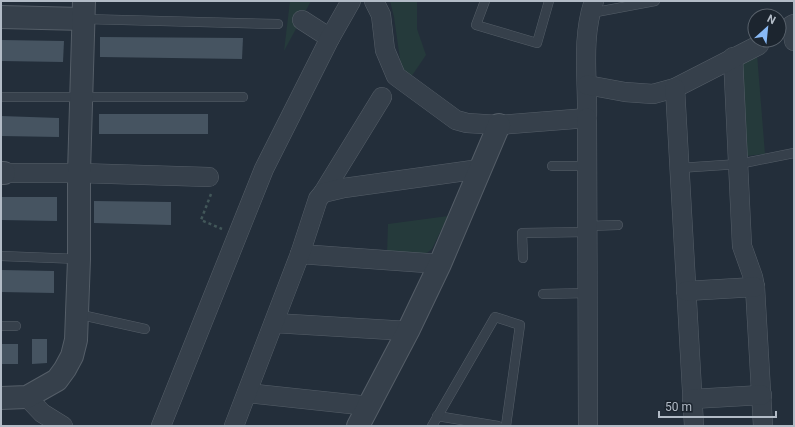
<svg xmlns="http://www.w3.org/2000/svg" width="795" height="427" viewBox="0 0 795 427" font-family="Roboto,sans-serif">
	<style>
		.green { fill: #253a3b }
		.building { fill: #465461 }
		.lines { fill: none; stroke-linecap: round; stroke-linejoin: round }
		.service-casing { stroke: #555e68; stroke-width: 10 }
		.minor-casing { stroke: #555e68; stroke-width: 20 }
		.tertiary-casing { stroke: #555e68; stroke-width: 24 }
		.path { stroke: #425759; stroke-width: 2.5; stroke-dasharray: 3 3; stroke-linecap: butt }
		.service { stroke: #36404b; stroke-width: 9 }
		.minor { stroke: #36404b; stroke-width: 19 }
		.tertiary { stroke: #36404b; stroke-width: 22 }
	</style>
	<rect width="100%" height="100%" fill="#232e3a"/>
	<g class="green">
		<polygon points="290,1 311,1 284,51"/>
		<polygon points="390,1 417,1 417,29 426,55 409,80 402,73 394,17"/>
		<polygon points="757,54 765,154 747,156 742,64"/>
		<polygon points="448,216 432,249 423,256 387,254 388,224"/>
	</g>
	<g class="building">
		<polygon points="100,37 243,38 242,59 100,57"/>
		<polygon points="1,40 64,41 63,62 1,61"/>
		<rect x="99" y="114" width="109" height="20"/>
		<polygon points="1,116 59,118 59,137 1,136"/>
		<polygon points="1,197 57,197 57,221 1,220"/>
		<polygon points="94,201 171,202 171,225 94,223"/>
		<polygon points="1,270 54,271 54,293 1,292"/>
		<polygon points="32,339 47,339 47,363 32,364"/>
		<rect x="1" y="344" width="17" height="20"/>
	</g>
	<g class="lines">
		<g class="service-casing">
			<g id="service">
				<polyline points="485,1 476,25 537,43 549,1"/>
				<polyline points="591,13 655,1"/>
				<polyline points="84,19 278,24"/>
				<polyline points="1,97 243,97"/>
				<polyline points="552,166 588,166"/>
				<polyline points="679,168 739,164 794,153"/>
				<polyline points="588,226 618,225"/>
				<polyline points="1,256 79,259"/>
				<polyline points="523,258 522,233 588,232"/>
				<polyline points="543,294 588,293"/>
				<polyline points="77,314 145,329"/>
				<polyline points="1,326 16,326"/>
				<polyline points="437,416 498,426"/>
				<polyline points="432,426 495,317 520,325 506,426"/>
			</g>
		</g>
		<g class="minor-casing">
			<g id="minor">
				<path d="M374,1L381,15L385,50L396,76L456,120L467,123L499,125L587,118C588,79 581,39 594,1"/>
				<polyline points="302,20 330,38"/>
				<polyline points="794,24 792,25 794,41"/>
				<polyline points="733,57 742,246 753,277 755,287 763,426"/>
				<polyline points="587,85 625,92 653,94 675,88 759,45"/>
				<polyline points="675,88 694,426"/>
				<polyline points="587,118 588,426"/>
				<polyline points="4,173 79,173 209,177"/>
				<polyline points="323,193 382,97"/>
				<polyline points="300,254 440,264"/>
				<polyline points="686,291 755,287"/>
				<polyline points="274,323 408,331"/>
				<polyline points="247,393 369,406"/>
				<polyline points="27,397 42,413 63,426"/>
				<polyline points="692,399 762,395"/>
				<polyline points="161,426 264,169 330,38 351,1"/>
				<polyline points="234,426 300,254 318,199 323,193 344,188 480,169"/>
			</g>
		</g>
		<g class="tertiary-casing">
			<g id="tertiary">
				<polyline points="1,17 83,19"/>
				<polyline points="1,173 4,173"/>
				<polyline points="1,398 27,397 57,380 65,369 72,356 76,340 79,259 79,173 84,1"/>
				<polyline points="358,426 408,331 440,264 499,125"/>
			</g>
		</g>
		<polyline class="path" points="211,194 201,220 222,229"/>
		<use href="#service" class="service"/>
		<use href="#minor" class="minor"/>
		<use href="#tertiary" class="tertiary"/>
	</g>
	<rect width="795" height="427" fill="none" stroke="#b2bbc6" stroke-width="4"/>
	<g transform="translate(767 28) rotate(27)"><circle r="19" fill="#1c252f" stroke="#58616b"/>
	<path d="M0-3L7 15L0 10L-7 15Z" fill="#88b9f5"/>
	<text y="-6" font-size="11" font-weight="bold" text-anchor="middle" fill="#b2bbc6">N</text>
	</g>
	<path d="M659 411v6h117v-6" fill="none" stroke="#b2bbc6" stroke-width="2"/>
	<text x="665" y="411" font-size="12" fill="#b2bbc6" stroke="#1c252f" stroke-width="3" paint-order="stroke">50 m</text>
</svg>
